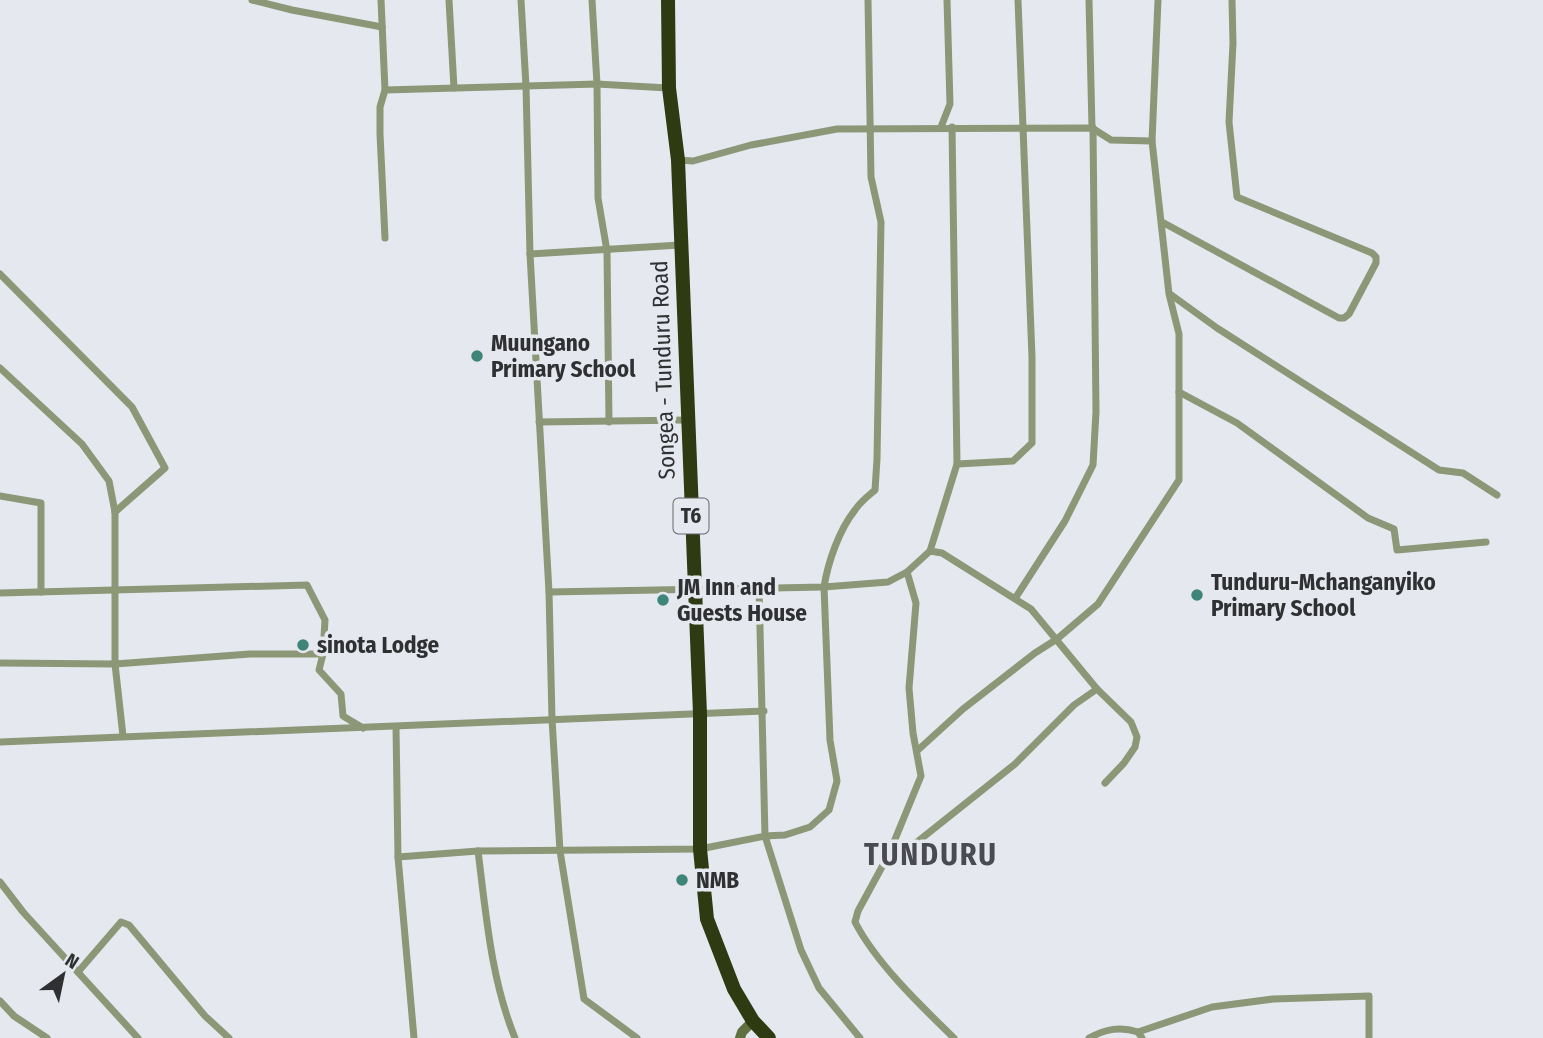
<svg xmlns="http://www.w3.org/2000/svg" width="1543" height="1038" viewBox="0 0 1543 1038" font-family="'Fira Sans Condensed',sans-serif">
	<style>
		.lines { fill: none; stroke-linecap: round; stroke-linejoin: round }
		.street { stroke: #8c9777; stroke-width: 7 }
		.secondary { stroke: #617041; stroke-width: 10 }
		.highway { stroke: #2e3a12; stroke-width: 14 }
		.poi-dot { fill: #3f8479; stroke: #e6e8ef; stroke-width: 2.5 }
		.labels { text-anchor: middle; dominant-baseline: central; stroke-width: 7; stroke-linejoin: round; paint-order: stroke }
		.shield { fill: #e6e8ef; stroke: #66676b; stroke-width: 2 }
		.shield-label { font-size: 21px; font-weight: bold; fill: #2f3032 }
		.poi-label { font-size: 23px; font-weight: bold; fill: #2f3032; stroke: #e6e8ef; text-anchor: start }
		.street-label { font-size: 23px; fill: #2f3032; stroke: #e6e8ef }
		.district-label { font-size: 30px; font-weight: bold; letter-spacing: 2px; fill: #4a4b51; stroke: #e6e8ef }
	</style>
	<rect width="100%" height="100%" fill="#e6e8ef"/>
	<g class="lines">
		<g class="street">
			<polyline points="252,0 292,10 382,27"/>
			<polyline points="381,0 385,90 380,107 380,134 385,238"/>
			<polyline points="449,0 454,88"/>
			<polyline points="521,0 526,86 530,254 549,592 552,719 560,851 584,999 637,1038"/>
			<polyline points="592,0 597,84 598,198 607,251 609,422"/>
			<polyline points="1089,0 1092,128"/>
			<polyline points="385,90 597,84 668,88"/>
			<polyline points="941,127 950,104 947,0"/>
			<polyline points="678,160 693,161 751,145 837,129 1092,128 1111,140 1152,141"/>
			<polyline points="1162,222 1339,318 1344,318 1349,314 1376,263 1376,257 1372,253 1237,197 1229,122 1233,43 1232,0"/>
			<polyline points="530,254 680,245"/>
			<polyline points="0,274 132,407 165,468 115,512"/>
			<polyline points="1170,294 1217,328 1439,470 1463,473 1497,495"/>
			<polyline points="0,368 82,444 109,481 115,512 115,664 123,736"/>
			<polyline points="1179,392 1237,423 1368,518 1394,529 1397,550 1486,542"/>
			<polyline points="539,422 688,420"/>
			<polyline points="957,464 1013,461 1032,443 1032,357 1018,0"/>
			<polyline points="0,496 41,503 41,592"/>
			<polyline points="930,551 957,464 952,127"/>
			<path d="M907,572L916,603L909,688L913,733L921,776L889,854L858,911L855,922C876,963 921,1006 954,1038"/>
			<polyline points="759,587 765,836 801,950 819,988 860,1038"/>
			<polyline points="549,592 824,587 888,582 907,572 930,551 942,553 1031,609 1097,689 1131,722 1137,737 1135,747 1124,763 1105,783"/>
			<polyline points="0,593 307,585 325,620 323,654 319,670 341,694 343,716 363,728"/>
			<polyline points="1016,597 1065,521 1093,465 1096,412 1093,128"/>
			<polyline points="0,663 115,664 250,654 323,654"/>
			<polyline points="396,727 398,857 414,1038"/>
			<polyline points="0,742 764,711"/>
			<polyline points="918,750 963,709 1035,653 1057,639 1098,604 1179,480 1179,334 1169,294 1152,141 1158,0"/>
			<path d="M478,851C486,914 491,979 515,1038"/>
			<polyline points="889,854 897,858 1015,764 1074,705 1097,689"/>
			<path d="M398,857L478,851L700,849L765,836L785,835L810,827L829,810L837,781L830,740L824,587C828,562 839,530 855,510C860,502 868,496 875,490L877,459L881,222L871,177L868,0"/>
			<polyline points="0,882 23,912 138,1038"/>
			<polyline points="78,972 121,922 129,925 205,1016 229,1038"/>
			<polyline points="0,1001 14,1016 47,1038"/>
			<polyline points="1138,1032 1212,1007 1273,999 1369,996 1369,1038"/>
			<path d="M1089,1038C1106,1029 1120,1026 1138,1032L1142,1038"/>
		</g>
		<polyline class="secondary" points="740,1038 742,1032 753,1021"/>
		<polyline class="highway" points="668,0 669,88 678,160 700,714 700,849 707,919 734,989 753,1021 769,1038"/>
	</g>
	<g class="poi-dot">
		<circle cx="477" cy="356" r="7"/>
		<circle cx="1197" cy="595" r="7"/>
		<circle cx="663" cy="600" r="7"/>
		<circle cx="303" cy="645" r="7"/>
		<circle cx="682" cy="880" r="7"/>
	</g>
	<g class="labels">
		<rect class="shield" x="673.5" y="498.5" width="35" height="35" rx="5"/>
		<g class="shield-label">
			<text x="691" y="516">T6</text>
		</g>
		<g class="poi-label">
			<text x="491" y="343">Muungano<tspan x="491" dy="26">Primary School</tspan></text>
			<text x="1211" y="582">Tunduru-Mchanganyiko<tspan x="1211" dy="26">Primary School</tspan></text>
			<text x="677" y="587">JM Inn and<tspan x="677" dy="26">Guests House</tspan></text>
			<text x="317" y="645">sinota Lodge</text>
			<text x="696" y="880">NMB</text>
		</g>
		<g class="street-label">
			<text transform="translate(663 370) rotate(-92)">Songea - Tunduru Road</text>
		</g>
		<g class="district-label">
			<text x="931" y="855">TUNDURU</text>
		</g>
	</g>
	<g transform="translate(63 975) rotate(33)" stroke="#e6e8ef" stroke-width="5" paint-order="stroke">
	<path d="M0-5L12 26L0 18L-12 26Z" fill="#2f3032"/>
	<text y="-10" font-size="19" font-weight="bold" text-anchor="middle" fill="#2f3032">N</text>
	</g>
</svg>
